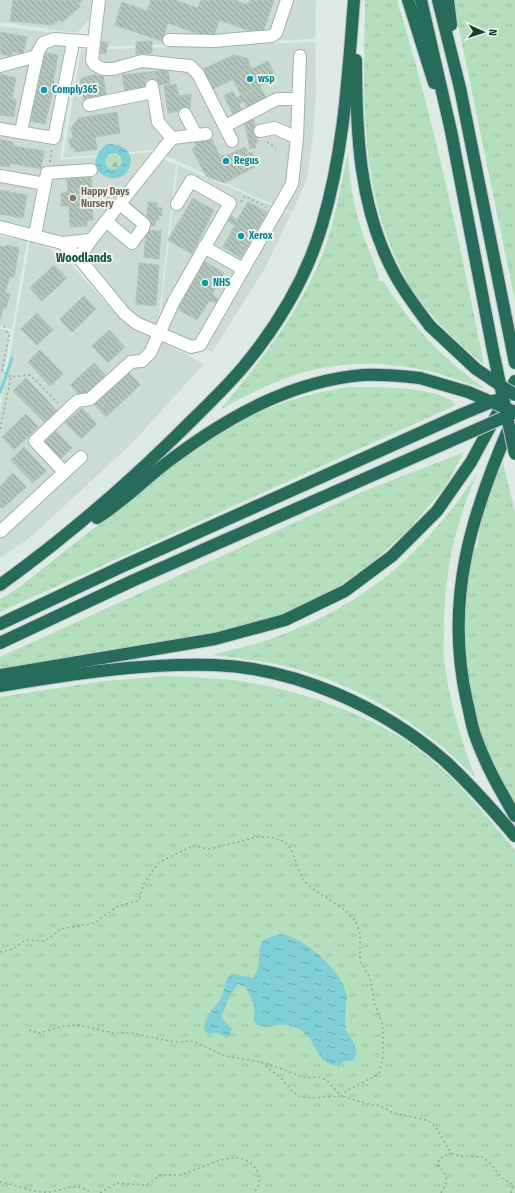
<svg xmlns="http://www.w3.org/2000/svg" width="515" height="1193" viewBox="0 0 515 1193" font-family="'Fira Sans Condensed',sans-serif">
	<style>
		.built { fill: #ccdbd3 }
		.grass { fill: url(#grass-tufts) }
		.forest { fill: url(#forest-firs) }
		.water { fill: url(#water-ripples); fill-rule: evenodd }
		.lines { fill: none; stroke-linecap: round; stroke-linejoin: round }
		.stream { stroke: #7fcfd7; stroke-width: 3 }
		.building { fill: url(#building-back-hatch); stroke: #b0c6bb }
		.minor-tunnel { stroke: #b8c8c1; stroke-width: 12; stroke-dasharray: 12 6; stroke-linecap: butt }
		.minor-casing { stroke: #a1b3ac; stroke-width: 14 }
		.highway-casing { stroke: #bcc5c2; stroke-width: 14 }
		.path { stroke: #7bb39e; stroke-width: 1.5; stroke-dasharray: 2 3; stroke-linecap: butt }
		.minor { stroke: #fff; stroke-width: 12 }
		.highway { stroke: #266c59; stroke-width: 12 }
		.highway-bridge-casing { stroke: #bcc5c2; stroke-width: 14; stroke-linecap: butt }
		.highway-bridge { stroke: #266c59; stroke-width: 12 }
		.culture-dot { fill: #0f9aa8; stroke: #eef8f3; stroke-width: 1.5 }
		.education-dot { fill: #8d6e63; stroke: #eef8f3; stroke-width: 1.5 }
		.labels { text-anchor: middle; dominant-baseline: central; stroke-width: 3.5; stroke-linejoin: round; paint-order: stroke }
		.culture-label { font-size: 10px; font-weight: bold; fill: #0d838f; stroke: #eef8f3; text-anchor: start }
		.education-label { font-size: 10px; font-weight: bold; fill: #785e54; stroke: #eef8f3; text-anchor: start }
		.quarter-label { font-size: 12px; font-weight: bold; fill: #18513f; stroke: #eef8f3 }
	</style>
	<defs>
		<pattern id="grass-tufts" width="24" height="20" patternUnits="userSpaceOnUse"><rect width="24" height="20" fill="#b4dfbd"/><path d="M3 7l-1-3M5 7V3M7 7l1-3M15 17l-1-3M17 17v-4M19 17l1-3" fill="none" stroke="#9ac0a3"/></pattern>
		<pattern id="forest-firs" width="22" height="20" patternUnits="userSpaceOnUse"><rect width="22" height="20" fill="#b4dfbd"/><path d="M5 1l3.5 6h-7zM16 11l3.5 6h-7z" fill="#9ac0a3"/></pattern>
		<pattern id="water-ripples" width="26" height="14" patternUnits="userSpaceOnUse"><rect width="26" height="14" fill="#7fcfd7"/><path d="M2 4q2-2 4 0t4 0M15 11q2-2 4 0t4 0" fill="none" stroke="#67a9af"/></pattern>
		<pattern id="building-back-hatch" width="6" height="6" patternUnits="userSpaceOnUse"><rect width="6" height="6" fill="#b3c6bd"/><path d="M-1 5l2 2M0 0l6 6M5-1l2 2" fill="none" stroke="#91a29a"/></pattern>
	</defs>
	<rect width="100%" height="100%" fill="#deebe5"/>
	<g class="built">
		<polygon points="0,0 92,0 90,19 77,33 0,22"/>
		<polygon points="105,0 316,0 315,39 98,47"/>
		<polygon points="0,26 79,36 60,160 152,152 156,154 90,236 60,240 30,227 0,220"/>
		<polygon points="315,42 316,91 313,136 307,178 292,213 153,150 63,158 81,50"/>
		<polygon points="160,157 176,165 158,324 152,325 136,318 105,286 86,262 91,245"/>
		<polygon points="178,165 291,214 265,268 212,352 159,326"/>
		<polygon points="0,236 27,241 12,329 0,326"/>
		<polygon points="30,242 45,246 69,262 122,321 204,364 133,442 31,537 0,558 0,411"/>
		<polygon points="0,329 11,332 0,393"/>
	</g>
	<g class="grass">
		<path d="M365,0H397C434,120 460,243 484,365C458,343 431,318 411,289C407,282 403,273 399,265C358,182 364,90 365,0Z"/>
		<polygon points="453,0 515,0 515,302 514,296"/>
		<path d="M348,152C349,178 353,203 361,228C366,246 376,262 379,281H383C410,324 443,359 485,389C465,383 444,374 424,370C398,365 369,362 342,365C299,369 257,388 220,410C267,353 315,294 333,221C339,198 343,175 348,152Z"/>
		<path d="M351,387C375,387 442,386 456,405L0,612V599L14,591C56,558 98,525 140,492C175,465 209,435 250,416C282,401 316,392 351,387Z"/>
		<polygon points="464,452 445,487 411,527 374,561 330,592 297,609 254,625 184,641 56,659 0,670 0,657 362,492"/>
		<path d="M503,463L515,511V805C465,723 457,639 473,546L477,548C480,517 490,490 503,463Z"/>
		<path d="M477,474C454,526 443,579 444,636C444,646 443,656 445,666C450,705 462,741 475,777C416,718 344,675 260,661C244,659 228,657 212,655C232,649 254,645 273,638C367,604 422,555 477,474Z"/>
		<path d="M169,676C190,677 212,678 233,680C289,687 364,712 411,744C452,773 483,812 515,850V1193H0V697L104,681Z"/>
	</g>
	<circle class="forest" cx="114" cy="162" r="8"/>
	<g class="water">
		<path d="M107,144C148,143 129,193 102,174C89,165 98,151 107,144ZM116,153L121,157L122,163C119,169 115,171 108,168L105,163L106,158L110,154Z"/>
		<path d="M282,934C307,940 342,970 347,997C346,1001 344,1026 346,1030C353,1043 359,1044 354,1060L342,1062L339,1065C316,1066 317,1040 301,1030C283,1018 269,1031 257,1025L254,1020V1005L245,986L238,984C234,987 221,1013 222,1018L232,1029L228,1038L217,1033H207L204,1029C204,1015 219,1006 223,993C226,985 224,978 233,974L254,978C267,953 247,940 282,934Z"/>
	</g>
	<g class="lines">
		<polyline class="stream" points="0,393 12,358"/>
	</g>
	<g class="building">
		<polygon points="13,0 83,0 78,4 80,7 62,22 60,19 52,25 10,21"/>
		<polygon points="151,0 174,0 198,8 201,0 234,0 248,5 250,0 274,0 262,35 219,20 213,39 168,23 162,41 115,25 122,2 147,11"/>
		<polygon points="0,32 27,37 23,54 12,51 12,56 1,54"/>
		<polygon points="152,41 152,53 136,54 136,42"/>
		<polygon points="101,42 108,42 106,54 100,53"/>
		<polygon points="41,52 58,55 53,82 55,83 45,124 28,121"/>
		<polygon points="234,55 247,58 251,67 210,87 201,70"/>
		<polygon points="268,61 276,78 241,95 233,79 211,90 210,87 251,67 252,69"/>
		<polygon points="168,70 170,83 125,92 122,75"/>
		<polygon points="0,74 16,78 12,99 16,100 14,117 0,115"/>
		<polygon points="96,74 96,76 103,75 107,98 84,102 80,79"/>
		<polygon points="176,84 179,96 191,94 190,109 168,113 164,86"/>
		<polygon points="260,86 267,100 248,110 244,101 239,104 242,111 234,116 224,96 233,91 236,98"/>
		<polygon points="117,112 120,133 95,137 97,149 75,152 74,148 71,148 69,139 73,139 71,128 79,118"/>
		<polygon points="253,119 258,142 255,143 256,148 250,149 244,120"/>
		<polygon points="212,139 219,155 225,156 245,147 248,153 252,152 256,160 252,162 255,167 224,183 206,176 192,149 197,146 195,143 203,140 204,142"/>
		<polygon points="0,140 13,142 13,146 44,151 41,169 10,163 9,167 0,166"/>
		<polygon points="91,177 92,190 85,190 85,203 92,203 93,220 87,221 87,226 70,227 69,206 61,206 61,193 68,192 67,178"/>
		<polygon points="0,190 27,195 23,218 0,214"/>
		<polygon points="193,198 214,210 192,254 168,240"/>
		<polygon points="148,202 157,203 157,207 162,208 162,216 159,215 159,220 156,219 155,226 146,225"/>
		<polygon points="248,202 267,212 241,258 223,247 235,225 227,221 230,215 237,220"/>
		<polygon points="146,230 161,231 159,259 144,257"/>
		<polygon points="6,245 19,248 14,277 10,276 5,293 10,294 6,308 3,308 0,320 0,246 5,247"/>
		<polygon points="204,261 224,273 212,294 218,299 216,303 209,301 197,320 177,309"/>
		<polygon points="139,263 159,265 156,306 136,304"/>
		<polygon points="54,265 67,278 42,301 30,288"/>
		<polygon points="84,296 96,309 72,332 60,319"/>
		<polygon points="37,313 53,330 37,345 21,329"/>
		<polygon points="109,330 125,347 108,363 92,346"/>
		<polygon points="40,350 63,374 50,386 28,362"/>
		<polygon points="94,363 106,376 83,398 70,385"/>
		<polygon points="128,372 140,385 106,417 94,404"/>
		<polygon points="26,378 59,413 47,425 13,391"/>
		<polygon points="82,408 97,424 81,439 65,423"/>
		<polygon points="26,414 38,427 14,450 2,437"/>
		<polygon points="56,431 72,448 56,463 40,446"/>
		<polygon points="24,447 46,471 33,483 11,460"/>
		<polygon points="13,473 26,487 2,509 0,507 0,487"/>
	</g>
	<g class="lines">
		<polyline class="minor-tunnel" points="150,73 152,86"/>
		<g class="minor-casing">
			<g id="minor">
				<polyline points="99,0 92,60 95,65 103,69 113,69 142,61 190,66 198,74 232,141"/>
				<polyline points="169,40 213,41 272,36 276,33 287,0"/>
				<polyline points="0,66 37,56"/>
				<polyline points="152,86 158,122 172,138"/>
				<polyline points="89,105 153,92"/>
				<polyline points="185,114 196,135"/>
				<polyline points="225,126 277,99 298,99"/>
				<polyline points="0,129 54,138 72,48"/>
				<polyline points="21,131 38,52 43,43 54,39 94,42"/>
				<polyline points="260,131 275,128 297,138"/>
				<polyline points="0,176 45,184"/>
				<polyline points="106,221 132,243 143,228 144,224 120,204"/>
				<polyline points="0,227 62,243 79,258 124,313 136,323 191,347 200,345 292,184 297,138 300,56"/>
				<polyline points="35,235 47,173 91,170"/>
				<polyline points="62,243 91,240"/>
				<polyline points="204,247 243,269"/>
				<polyline points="79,258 91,240 172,138 206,134"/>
				<polyline points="64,472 35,441 77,401 90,399 131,362 142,361 150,353 174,301 230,203 191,181 177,204"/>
				<polyline points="1,531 81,457"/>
			</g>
		</g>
		<g class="highway-casing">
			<g id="highway">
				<polyline points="408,0 434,83"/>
				<polyline points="421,0 451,131 493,351"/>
				<polyline points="438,0 460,88 515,363"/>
				<polyline points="448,0 451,25"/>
				<path d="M356,60C356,132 359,208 394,273C404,292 417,309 430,326"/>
				<path d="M512,421C471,514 444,600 467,702C470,713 471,724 475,735C485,764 500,790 515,816"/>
				<path d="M97,518C123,502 148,476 173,458C229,416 292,381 363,375C382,374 401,376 420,378"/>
				<path d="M0,585C62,540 121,490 176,436C199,413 223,391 244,366C278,325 307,276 322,225C344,151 348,76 354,0"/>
				<polyline points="0,624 123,566 460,415"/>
				<polyline points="0,643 132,581 446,443"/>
				<polyline points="0,675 215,639 285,620 345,591 392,556 437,511 471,462 515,381"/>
				<path d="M0,686C71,674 142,663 214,665C296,668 383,707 445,761C470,784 493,810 515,836"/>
			</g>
		</g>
		<g class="path">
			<polyline points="267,142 276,148"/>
			<polyline points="50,162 52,148"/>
			<polyline points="241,202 245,196 266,207"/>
			<polyline points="4,326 9,336 2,371 11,377 30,375 58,403"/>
			<polyline points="0,429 11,377"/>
			<path d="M0,952L13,949L25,940L45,941L60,929L95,923L118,906L137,901L140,898L143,885L158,863L192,846L210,849L258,837H271L285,842L291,849L303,880L313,889L345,910L355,920L360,933V961L370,978L374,1002L383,1025V1057L379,1074L346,1091L342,1096C334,1091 331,1082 324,1079C317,1075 310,1079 303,1077C289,1072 275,1066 261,1062"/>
			<polyline points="29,1030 39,1033 63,1026 78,1025 113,1033 131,1033 174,1042 193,1041 225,1056 261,1062 281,1078 293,1092 301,1097 308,1098 342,1096 372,1105 379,1105 393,1113 423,1119 432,1123 437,1129 451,1153 459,1156 482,1157 488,1161 503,1179 513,1184 515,1182"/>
			<path d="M0,1182C14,1184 29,1191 43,1192C64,1193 71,1179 92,1193"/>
			<path d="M100,1193L117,1183L142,1185L148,1184L160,1175C168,1174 176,1176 184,1174C204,1168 242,1143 257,1171C262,1180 259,1185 254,1193"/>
			<path d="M441,1193C449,1180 448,1176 438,1165L439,1159L451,1153"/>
			<polyline points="511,1193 513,1184"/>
		</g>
		<use href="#minor" class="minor"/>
		<use href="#highway" class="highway"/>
		<g class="highway-bridge-casing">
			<g id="highway-bridge">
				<polyline points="430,326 476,369 515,395"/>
				<polyline points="493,351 515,454"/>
				<polyline points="420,378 468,392 515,412"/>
				<polyline points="460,415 496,400"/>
				<polyline points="446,443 514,413"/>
			</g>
		</g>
		<use href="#highway-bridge" class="highway-bridge"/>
	</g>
	<g class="culture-dot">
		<circle cx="250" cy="79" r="4"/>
		<circle cx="44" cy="90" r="4"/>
		<circle cx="226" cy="161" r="4"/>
		<circle cx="241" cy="236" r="4"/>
		<circle cx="205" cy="283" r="4"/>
	</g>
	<circle class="education-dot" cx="73" cy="198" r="4"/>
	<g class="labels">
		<g class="culture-label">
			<text x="258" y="79">wsp</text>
			<text x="52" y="90">Comply365</text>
			<text x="234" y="161">Regus</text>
			<text x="249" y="236">Xerox</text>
			<text x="213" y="283">NHS</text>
		</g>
		<g class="education-label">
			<text x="81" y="192">Happy Days<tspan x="81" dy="12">Nursery</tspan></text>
		</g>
		<g class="quarter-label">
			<text x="84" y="258">Woodlands</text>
		</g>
	</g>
	<g transform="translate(483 32) rotate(93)" stroke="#eef8f3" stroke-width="3" paint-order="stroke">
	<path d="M0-3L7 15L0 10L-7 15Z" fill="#1e3d32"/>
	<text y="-6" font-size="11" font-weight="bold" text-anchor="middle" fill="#1e3d32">N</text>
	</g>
</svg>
